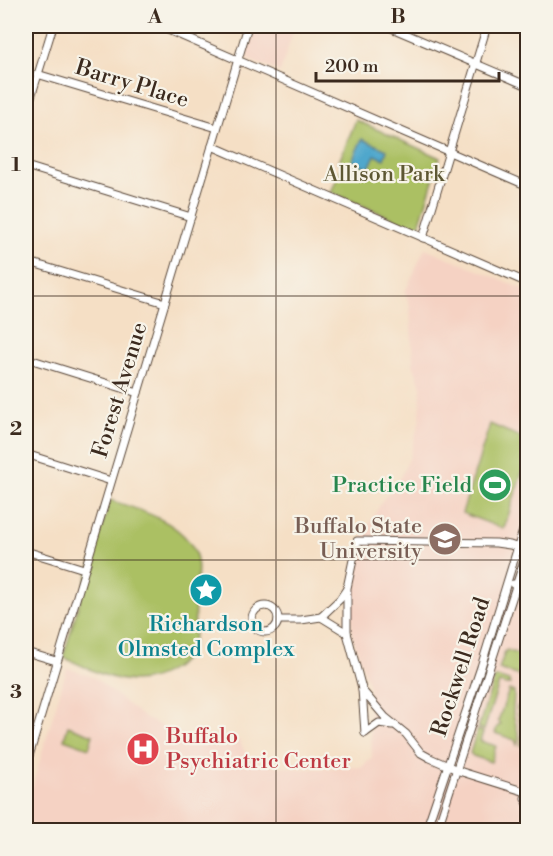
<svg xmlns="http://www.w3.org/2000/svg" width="553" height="856" viewBox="0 0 553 856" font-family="'Libre Bodoni',serif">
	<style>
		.built { fill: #f5d2c3 }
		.green { fill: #abc064; stroke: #737541; stroke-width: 1.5 }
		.water { fill: #4fa7cc; stroke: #456875; stroke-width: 1.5 }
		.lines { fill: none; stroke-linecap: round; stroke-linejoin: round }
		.minor-casing { stroke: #574537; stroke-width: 9 }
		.minor { stroke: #fff; stroke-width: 7 }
		.grid { fill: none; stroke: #3b2a1e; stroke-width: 1.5; stroke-opacity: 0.55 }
		.labels { text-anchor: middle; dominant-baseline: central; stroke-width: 4.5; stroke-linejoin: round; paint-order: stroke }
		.street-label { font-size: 22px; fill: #3b2a1e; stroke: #f7f3e8 }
		.park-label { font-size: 22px; fill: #5d5733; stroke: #f7f3e8 }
		.leisure-label { font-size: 22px; fill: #27864d; stroke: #f7f3e8; text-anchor: end }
		.education-label { font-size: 22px; fill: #785e54; stroke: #f7f3e8; text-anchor: end }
		.culture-label { font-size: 22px; fill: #0d838f; stroke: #f7f3e8 }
		.health-label { font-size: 22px; fill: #be3a42; stroke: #f7f3e8; text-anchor: start }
		.neatline { fill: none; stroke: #3b2a1e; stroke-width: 2 }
		.grid-label { font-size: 20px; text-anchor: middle; font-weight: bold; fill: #3b2a1e }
	</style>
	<rect width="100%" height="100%" fill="#f7f3e8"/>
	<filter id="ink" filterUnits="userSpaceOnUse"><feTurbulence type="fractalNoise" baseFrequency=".0167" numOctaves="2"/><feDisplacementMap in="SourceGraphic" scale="12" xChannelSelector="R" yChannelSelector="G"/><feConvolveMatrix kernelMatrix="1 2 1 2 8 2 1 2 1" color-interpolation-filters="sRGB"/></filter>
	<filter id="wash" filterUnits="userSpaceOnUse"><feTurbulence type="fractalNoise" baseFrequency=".008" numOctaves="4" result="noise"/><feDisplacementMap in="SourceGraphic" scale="24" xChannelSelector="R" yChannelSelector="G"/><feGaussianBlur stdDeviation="1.35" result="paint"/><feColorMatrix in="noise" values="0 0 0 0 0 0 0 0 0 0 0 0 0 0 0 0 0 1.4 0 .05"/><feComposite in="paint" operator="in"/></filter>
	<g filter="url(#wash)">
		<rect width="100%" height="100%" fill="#f5dfc5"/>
		<g class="built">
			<polygon points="255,26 295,26 280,72 247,59 247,53"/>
			<polygon points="425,248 527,291 527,830 26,830 26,807 67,668 95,678 142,716 167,729 192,737 219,741 239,740 249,760 274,766 306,769 362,767 372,757 369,686 352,635 351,602 353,575 359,547 365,531 383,500 401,476 409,459 420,419 421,386 413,364 410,306 405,292"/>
		</g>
		<g class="green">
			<polygon points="356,120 440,158 418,229 331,192 343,164 339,162"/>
			<polygon points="490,424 527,440 527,457 504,529 462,513"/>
			<path d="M110,500C137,509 173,519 190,543C203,561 196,582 195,601C194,616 196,634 192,647C191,654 180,664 174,668C135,695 101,674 63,657Z"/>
			<polygon points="507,650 521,655 525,661 520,676 499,669 505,651"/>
			<polygon points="497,677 509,681 510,684 506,685 499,683 484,730 478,728 494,679"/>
			<polygon points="509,690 514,692 513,713 519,737 517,745 515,740 495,733 497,727 501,724 498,721"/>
			<polygon points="527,698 527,741 523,745 521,745 522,734 517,708 520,703"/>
			<polygon points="68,726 93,735 89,748 64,739"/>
			<polygon points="477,730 483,732 480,741 496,746 491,762 473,756 470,753"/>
		</g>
		<polygon class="water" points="362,139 387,150 384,159 375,155 369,168 352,161"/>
	</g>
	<g filter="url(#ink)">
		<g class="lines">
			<g class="minor-casing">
				<g id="minor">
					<polyline points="159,26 528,186"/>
					<polyline points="387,26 528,86"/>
					<polyline points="37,74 217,128"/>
					<polyline points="26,113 53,26"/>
					<polyline points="212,146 528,283"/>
					<polyline points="26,166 191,217"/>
					<polyline points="423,238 487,26"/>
					<polyline points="26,261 165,303"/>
					<polyline points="26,358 138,393"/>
					<polyline points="26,454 111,481"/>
					<polyline points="26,551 84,569"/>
					<polyline points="513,584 528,588"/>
					<circle cx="265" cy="619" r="13"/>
					<polyline points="321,617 340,599 346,590"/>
					<polyline points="278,620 301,620 321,617 347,633"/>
					<polyline points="26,652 56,661"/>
					<polyline points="362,690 385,717 406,734 421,753 430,758 462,772 526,792"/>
					<polyline points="365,733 362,689 347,633 347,588 357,541 496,543 510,545 519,548"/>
					<polyline points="365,733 379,723 392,725"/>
					<polyline points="26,766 248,26"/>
					<polyline points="528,789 525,798 528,804"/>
					<polyline points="426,830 481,667 528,514"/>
					<polyline points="437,830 528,549"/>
				</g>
			</g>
			<use href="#minor" class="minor"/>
		</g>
	</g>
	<path class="grid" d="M276,26V830M26,296H528M26,560H528"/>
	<defs>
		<g id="stadium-disc" transform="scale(1.725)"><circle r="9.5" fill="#2e9e5b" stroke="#f7f3e8"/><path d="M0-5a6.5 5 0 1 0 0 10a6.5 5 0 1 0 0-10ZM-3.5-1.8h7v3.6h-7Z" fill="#fff"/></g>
		<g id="university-disc" transform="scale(1.725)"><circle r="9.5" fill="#8d6e63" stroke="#f7f3e8"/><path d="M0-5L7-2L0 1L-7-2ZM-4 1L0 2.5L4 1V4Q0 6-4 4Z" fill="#fff"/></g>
		<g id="sight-disc" transform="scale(1.725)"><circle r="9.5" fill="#0f9aa8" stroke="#f7f3e8"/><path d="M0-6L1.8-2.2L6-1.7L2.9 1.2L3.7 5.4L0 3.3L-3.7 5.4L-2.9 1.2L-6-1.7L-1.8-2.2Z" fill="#fff"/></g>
		<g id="hospital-disc" transform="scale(1.725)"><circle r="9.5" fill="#e0444e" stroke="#f7f3e8"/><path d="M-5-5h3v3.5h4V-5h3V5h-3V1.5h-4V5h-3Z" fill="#fff"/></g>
	</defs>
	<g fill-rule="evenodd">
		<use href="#stadium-disc" x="495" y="485"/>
		<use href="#university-disc" x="445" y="539"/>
		<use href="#sight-disc" x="206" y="590"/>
		<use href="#hospital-disc" x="143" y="749"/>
	</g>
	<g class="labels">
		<g class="street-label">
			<text transform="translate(132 84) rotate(17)">Barry Place</text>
			<text transform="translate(120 390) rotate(-73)">Forest Avenue</text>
			<text transform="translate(461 667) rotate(-72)">Rockwell Road</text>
		</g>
		<g class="park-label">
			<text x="384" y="174">Allison Park</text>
		</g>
		<g class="leisure-label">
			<text x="472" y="485">Practice Field</text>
		</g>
		<g class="education-label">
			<text x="422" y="526">Buffalo State<tspan x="422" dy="25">University</tspan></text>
		</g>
		<g class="culture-label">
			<text x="206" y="624">Richardson<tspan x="206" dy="25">Olmsted Complex</tspan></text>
		</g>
		<g class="health-label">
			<text x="166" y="736">Buffalo<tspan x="166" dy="25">Psychiatric Center</tspan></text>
		</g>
	</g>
	<rect width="553" height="856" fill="none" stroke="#f7f3e8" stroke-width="66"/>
	<path d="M316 72v9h183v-9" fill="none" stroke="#3b2a1e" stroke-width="3"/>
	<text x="325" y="72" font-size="18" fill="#3b2a1e" stroke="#f7f3e8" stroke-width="4.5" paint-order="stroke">200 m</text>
	<rect x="33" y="33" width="487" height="790" class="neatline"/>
	<g class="grid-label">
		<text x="155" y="23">A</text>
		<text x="398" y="23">B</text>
		<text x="16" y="171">1</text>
		<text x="16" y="435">2</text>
		<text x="16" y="698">3</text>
	</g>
</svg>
